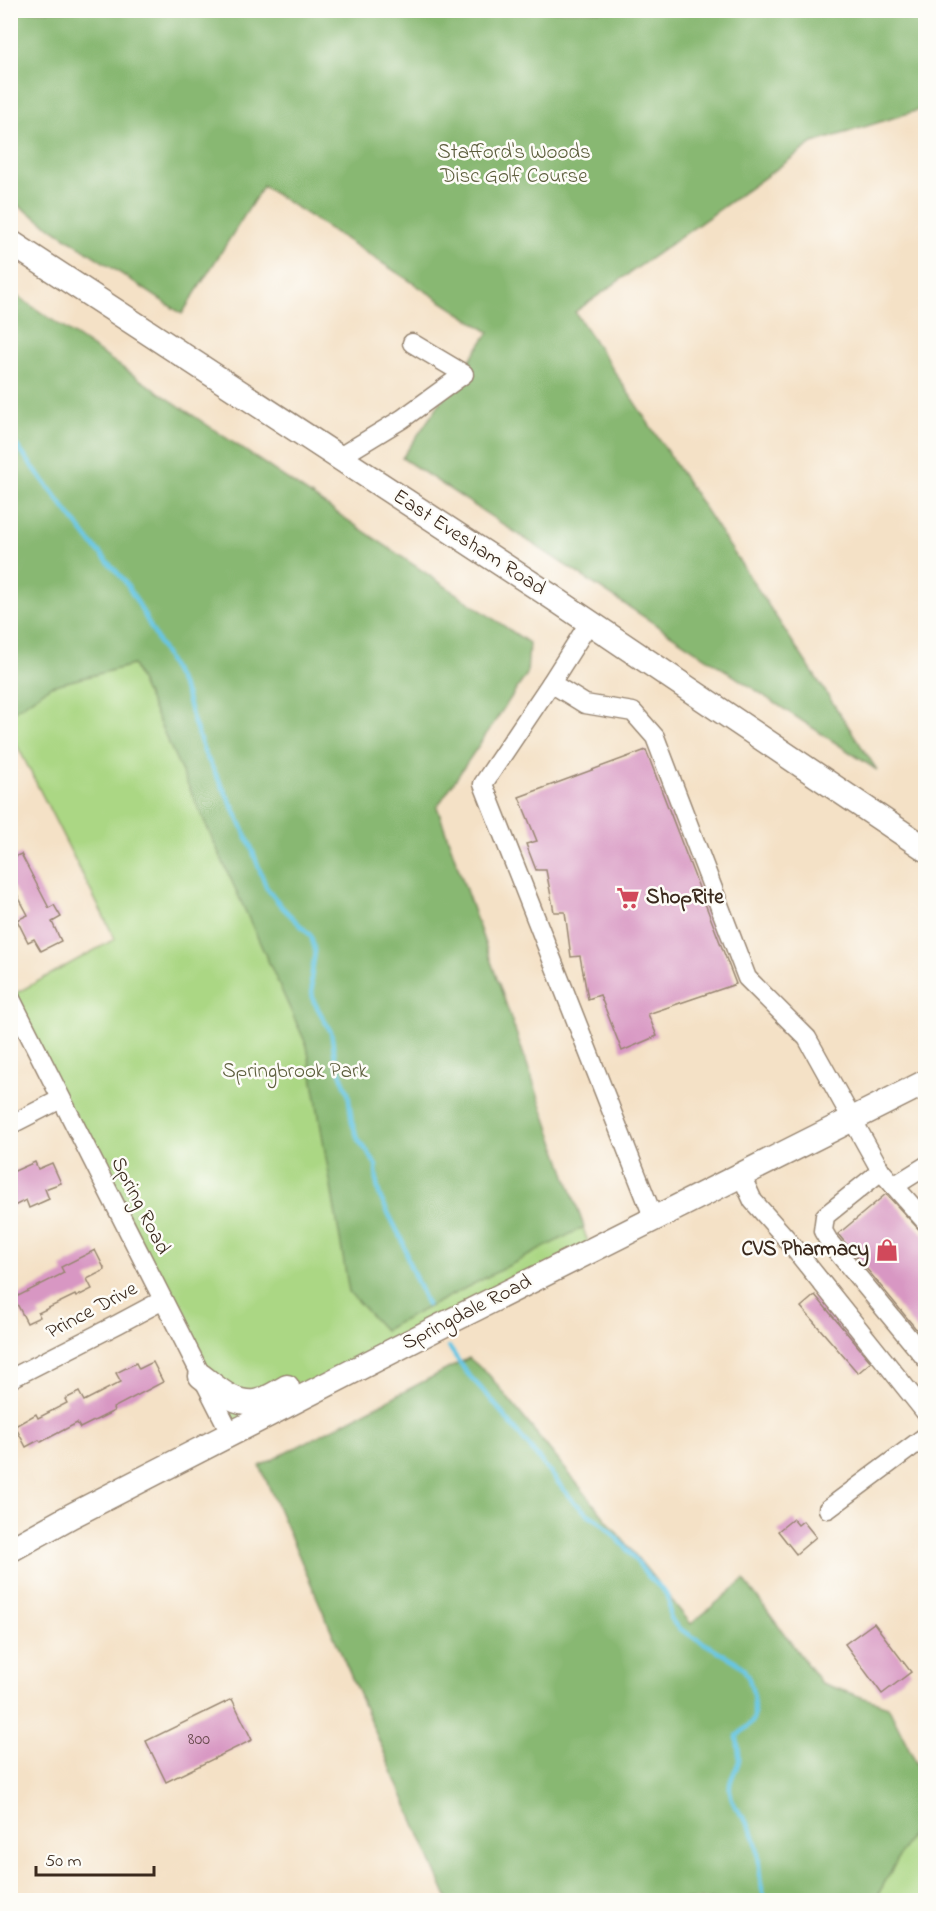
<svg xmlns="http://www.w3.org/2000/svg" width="936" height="1911" viewBox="0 0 936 1911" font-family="'Indie Flower',sans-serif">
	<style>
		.green { fill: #abd784; stroke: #738051; stroke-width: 1.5 }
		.forest { fill: #88b872; stroke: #627148; stroke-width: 1.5 }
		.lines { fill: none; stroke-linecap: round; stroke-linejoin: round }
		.stream { stroke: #66c6e4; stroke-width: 4.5 }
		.building { fill: #d897c3 }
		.minor-casing { stroke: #988672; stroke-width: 21 }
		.major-casing { stroke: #988672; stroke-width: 27 }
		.minor { stroke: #fff; stroke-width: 18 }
		.major { stroke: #fff; stroke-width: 24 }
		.labels { text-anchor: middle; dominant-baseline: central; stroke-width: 5; stroke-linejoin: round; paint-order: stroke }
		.number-label { font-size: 18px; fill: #624547 }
		.park-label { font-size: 21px; fill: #5d5e3d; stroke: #fdfcf7 }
		.street-label { font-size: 21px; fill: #3b2a1e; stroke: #fdfcf7 }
		.poi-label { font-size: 21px; font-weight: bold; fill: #3b2a1e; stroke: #fdfcf7; text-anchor: start }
	</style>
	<rect width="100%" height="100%" fill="#fdfcf7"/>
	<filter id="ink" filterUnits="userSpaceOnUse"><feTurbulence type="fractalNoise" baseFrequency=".0167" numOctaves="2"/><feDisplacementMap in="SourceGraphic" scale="12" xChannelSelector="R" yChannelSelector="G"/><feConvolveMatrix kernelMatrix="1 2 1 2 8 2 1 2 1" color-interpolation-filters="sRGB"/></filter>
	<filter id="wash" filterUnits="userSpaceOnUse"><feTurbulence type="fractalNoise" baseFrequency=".008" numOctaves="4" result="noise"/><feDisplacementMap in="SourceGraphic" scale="24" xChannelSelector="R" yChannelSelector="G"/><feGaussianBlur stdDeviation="1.35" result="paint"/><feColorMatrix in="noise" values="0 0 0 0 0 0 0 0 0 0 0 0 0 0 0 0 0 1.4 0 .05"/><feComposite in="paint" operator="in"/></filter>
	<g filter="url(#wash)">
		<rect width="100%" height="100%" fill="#f4e1c6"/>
		<g class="green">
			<polygon points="158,589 437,807 591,1251 231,1434 11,996 115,939 11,733 11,689"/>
			<polygon points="925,1809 925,1900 875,1900"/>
		</g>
		<g class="forest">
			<polygon points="10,11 925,11 925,108 813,143 575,312 877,770 402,458 489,332 263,186 182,314 11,201"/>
			<polygon points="11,292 529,643 527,674 437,807 584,1227 384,1330 349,1292 307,1046 133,665 51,686 11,713"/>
			<polygon points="469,1358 489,1375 691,1624 744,1580 821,1683 888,1706 925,1781 925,1809 875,1900 448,1900 260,1466"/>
		</g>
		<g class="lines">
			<g class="stream">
				<polyline points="10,437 92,544 124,580 139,605 186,694 193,720 205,754 231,803 250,844 266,887 282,907 311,936 315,951 311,979 313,1000 331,1032 336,1063 348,1092 352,1123 359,1141 370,1155 376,1166 377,1185 380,1197 403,1242 409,1263 427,1305"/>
				<path d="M449,1347L466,1372L489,1397L573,1501L588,1514L602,1523L626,1548L648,1576L665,1592L669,1601L670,1618L678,1628L735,1661L743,1668L749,1679L754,1696V1717L752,1722L737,1736C737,1744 740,1752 739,1760C737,1771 728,1779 730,1791C732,1809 748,1819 754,1836C762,1856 756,1881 766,1900"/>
			</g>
		</g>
		<g id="blocks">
			<g class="building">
				<polygon points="646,750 736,984 648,1014 657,1036 622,1051 600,995 588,999 580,956 571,957 565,912 554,912 546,870 536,870 526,844 537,841 519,797"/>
				<polygon points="21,854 49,908 54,905 61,917 52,922 61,941 41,951 34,939 28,942 17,920 28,915 10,881 10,859"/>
				<polygon points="35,1162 38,1169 52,1163 61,1183 45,1189 49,1199 29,1208 26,1200 10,1208 10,1173"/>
				<polygon points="886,1194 926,1237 926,1341 838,1234"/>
				<polygon points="95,1250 105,1270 87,1279 92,1289 76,1297 75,1295 38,1313 40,1317 27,1323 14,1298 64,1273 61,1267"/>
				<polygon points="815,1295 871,1362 858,1373 801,1307"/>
				<polygon points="153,1362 163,1382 113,1408 114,1411 80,1428 77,1423 41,1442 39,1440 26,1447 15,1426 36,1414 38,1418 67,1403 65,1399 79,1392 84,1401 121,1382 116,1373 136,1363 139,1369"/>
				<polygon points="793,1519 798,1525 803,1521 816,1537 796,1554 778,1531"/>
				<polygon points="874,1623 911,1672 882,1694 845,1644"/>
				<polygon points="232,1699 252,1740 166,1782 146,1741"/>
			</g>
		</g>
	</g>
	<g filter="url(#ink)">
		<use href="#blocks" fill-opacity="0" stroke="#988672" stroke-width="1.5"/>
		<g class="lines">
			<g class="minor-casing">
				<g id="minor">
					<polyline points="338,458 402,419 464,374 412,343"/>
					<polyline points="589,623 551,683 585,704 633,712 655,737 747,978 807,1038 881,1171 926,1222"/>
					<polyline points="551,683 483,784 654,1219"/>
					<polyline points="10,997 231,1434"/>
					<polyline points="10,1125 61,1099"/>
					<polyline points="881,1171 825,1216 823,1231 830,1243 926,1359"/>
					<polyline points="741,1175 753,1201 785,1237 926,1413"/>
					<polyline points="894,1186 926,1166"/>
					<polyline points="10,1379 118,1324 163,1300"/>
					<polyline points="828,1509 926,1436"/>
				</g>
			</g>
			<g class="major-casing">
				<g id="major">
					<polyline points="10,242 552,597 926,849"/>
					<path d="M201,1376C218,1389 234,1405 256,1402C266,1400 278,1392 287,1387"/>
					<polyline points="10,1550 71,1516 435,1329 926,1082"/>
				</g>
			</g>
			<use href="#minor" class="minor"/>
			<use href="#major" class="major"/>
		</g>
	</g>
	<defs>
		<g id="supermarket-bare" transform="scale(1.8)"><path d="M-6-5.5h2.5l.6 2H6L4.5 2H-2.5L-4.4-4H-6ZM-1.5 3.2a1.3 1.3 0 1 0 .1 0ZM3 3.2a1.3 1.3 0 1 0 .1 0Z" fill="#d1495b" stroke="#fdfcf7" stroke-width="2.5" paint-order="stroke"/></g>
		<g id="shop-bare" transform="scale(1.8)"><path d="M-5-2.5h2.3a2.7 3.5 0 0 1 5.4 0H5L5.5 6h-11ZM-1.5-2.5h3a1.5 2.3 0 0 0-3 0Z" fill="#d1495b" stroke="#fdfcf7" stroke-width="2.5" paint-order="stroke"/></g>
	</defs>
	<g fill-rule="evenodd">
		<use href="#supermarket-bare" x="628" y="898"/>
		<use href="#shop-bare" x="887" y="1250"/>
	</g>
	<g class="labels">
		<g class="number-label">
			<text x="199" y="1740">800</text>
		</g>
		<g class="park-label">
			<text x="514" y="153">Stafford's Woods<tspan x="514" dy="24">Disc Golf Course</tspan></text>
			<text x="295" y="1072">Springbrook Park</text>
		</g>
		<g class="street-label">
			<text transform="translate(469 543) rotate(33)">East Evesham Road</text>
			<text transform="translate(140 1206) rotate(63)">Spring Road</text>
			<text transform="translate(92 1311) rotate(-28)">Prince Drive</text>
			<text transform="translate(467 1313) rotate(-27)">Springdale Road</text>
		</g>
		<g class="poi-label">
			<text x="646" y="898">ShopRite</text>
			<text x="869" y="1250" text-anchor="end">CVS Pharmacy</text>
		</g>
	</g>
	<rect width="936" height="1911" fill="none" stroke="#fdfcf7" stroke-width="36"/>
	<path d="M36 1866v9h118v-9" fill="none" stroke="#3b2a1e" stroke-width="3"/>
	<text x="45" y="1866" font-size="18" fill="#3b2a1e" stroke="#fdfcf7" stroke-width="4.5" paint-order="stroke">50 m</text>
</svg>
